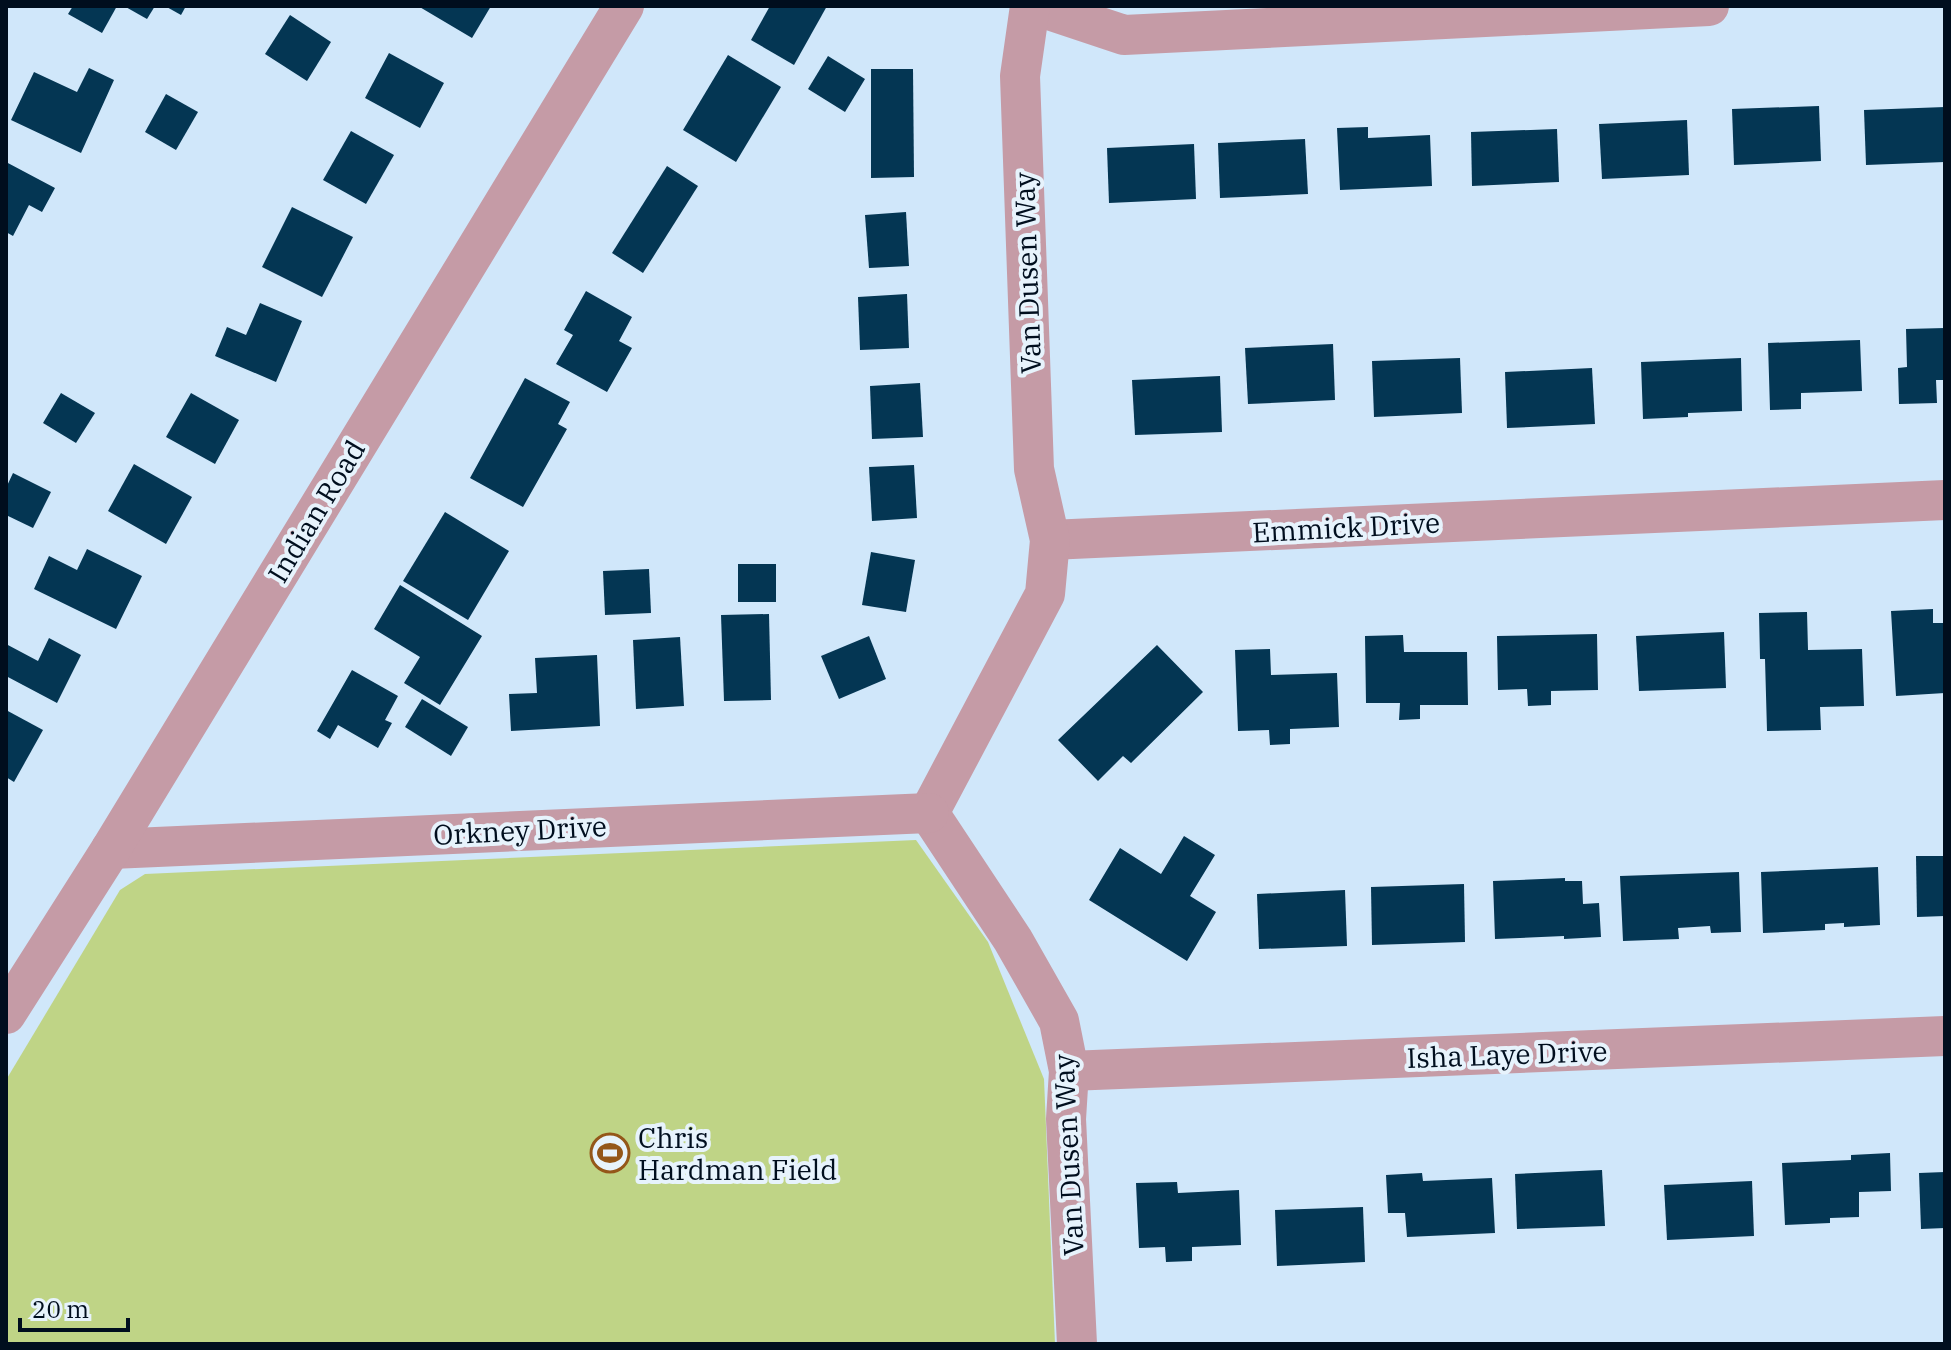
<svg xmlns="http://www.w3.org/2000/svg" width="1951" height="1350" viewBox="0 0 1951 1350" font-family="'IBM Plex Serif',serif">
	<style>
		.green { fill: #bfd486 }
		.building { fill: #043653 }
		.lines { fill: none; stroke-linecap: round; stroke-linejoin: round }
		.minor { stroke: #c59ba6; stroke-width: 40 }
		.labels { text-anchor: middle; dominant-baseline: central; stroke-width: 8; stroke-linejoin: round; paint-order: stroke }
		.street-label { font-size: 28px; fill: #000e1e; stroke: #e7f3fc }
		.poi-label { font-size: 28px; fill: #000e1e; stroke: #e7f3fc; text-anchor: start }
	</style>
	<rect width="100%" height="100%" fill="#d0e7fa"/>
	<polygon class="green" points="916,840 988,942 1044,1079 1055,1344 6,1344 6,1080 120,890 145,874"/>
	<g class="building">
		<polygon points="73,6 117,6 102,33 68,14"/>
		<polygon points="124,6 155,6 147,19"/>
		<polygon points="165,6 186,6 181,15"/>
		<polygon points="418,6 491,6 472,38"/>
		<polygon points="770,6 827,6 794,65 751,40"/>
		<polygon points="290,15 331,42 307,81 265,54"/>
		<polygon points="389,53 444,83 420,128 365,98"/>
		<polygon points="728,55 781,87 736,162 683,130"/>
		<polygon points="828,56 865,79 845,112 808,89"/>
		<polygon points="89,68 114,80 81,153 11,120 34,72 77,92"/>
		<polygon points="871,69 913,69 914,177 871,178"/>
		<polygon points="166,94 198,112 176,150 145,132"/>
		<polygon points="1819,106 1821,161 1734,165 1732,109"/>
		<polygon points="1945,107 1945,162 1866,165 1864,110"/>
		<polygon points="1687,120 1689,175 1602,179 1599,124"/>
		<polygon points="1368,127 1368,138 1430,135 1432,186 1340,190 1337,128"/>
		<polygon points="1557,129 1559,182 1472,186 1471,132"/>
		<polygon points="351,131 394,155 366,204 323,180"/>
		<polygon points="1305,139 1308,194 1220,198 1218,143"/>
		<polygon points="1194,144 1196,199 1109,203 1107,148"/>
		<polygon points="6,162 55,188 42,212 29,205 13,236 6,232"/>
		<polygon points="667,166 698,186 643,273 612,253"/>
		<polygon points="292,207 353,237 322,297 262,267"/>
		<polygon points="906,212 909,266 869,268 865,215"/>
		<polygon points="586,291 632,317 619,341 632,348 607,392 556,364 573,335 564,330"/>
		<polygon points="907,294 909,348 860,350 858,297"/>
		<polygon points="260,303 302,321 276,382 215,356 227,327 246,335"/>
		<polygon points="1945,328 1945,380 1936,380 1937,403 1899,404 1898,368 1907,367 1906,329"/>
		<polygon points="1860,340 1862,391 1801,393 1801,409 1770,410 1768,343"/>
		<polygon points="1333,344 1335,400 1248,404 1245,348"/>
		<polygon points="1460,358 1462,413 1374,417 1372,361"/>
		<polygon points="1741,358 1742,411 1688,413 1688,417 1643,419 1641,362"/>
		<polygon points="1592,368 1595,424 1507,428 1505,372"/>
		<polygon points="1220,376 1222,432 1135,435 1132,380"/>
		<polygon points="525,378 570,402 558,424 567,429 523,507 470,478"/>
		<polygon points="920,383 923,437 872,439 870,386"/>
		<polygon points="61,393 95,413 76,443 43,423"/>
		<polygon points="191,393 239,420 215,464 166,437"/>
		<polygon points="134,464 192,497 166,544 108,511"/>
		<polygon points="914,465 917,518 872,521 869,467"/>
		<polygon points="13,473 51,492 33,528 6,515 6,488"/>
		<polygon points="445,512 509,551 468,620 403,581"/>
		<polygon points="87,549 142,576 116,629 34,589 49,556 77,570"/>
		<polygon points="871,552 915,560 906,612 862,605"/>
		<rect x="738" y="564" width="38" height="38"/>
		<polygon points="649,569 651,613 605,615 603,571"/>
		<polygon points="400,585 482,636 440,705 404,683 420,657 374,629"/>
		<polygon points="1933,609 1933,623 1945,623 1945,693 1896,696 1891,611"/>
		<polygon points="1807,612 1808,650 1862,649 1864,706 1820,707 1821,730 1767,731 1765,659 1760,659 1759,613"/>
		<polygon points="769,614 771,700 724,701 721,615"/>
		<polygon points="1724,632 1726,688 1639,691 1636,636"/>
		<polygon points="1597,634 1598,690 1551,691 1551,705 1528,706 1527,689 1498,690 1497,636"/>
		<polygon points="1403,635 1404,652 1467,652 1468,705 1420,705 1420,719 1399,720 1400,703 1366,703 1365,636"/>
		<polygon points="869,636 886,679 839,699 821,656"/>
		<polygon points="680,637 684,706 636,709 633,640"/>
		<polygon points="49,638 81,655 57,703 6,676 6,644 38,661"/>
		<polygon points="1157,645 1203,692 1131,763 1123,756 1098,781 1058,740"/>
		<polygon points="1270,649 1271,675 1337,673 1339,727 1290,729 1290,744 1270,745 1269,730 1238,731 1235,650"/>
		<polygon points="597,655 600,726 511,731 509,694 537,693 535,658"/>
		<polygon points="352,670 398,696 385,720 392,723 378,748 338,725 330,739 317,731"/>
		<polygon points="422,699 468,727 451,756 405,727"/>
		<polygon points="6,710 43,730 14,782 6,777"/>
		<polygon points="1184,836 1215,855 1190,896 1216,912 1187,961 1089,900 1120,848 1161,874"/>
		<polygon points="1916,856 1945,856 1945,916 1917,917"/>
		<polygon points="1878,867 1880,925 1844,927 1844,923 1825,924 1825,930 1763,933 1761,872"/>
		<polygon points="1739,872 1741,932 1711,933 1710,926 1678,928 1679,939 1623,941 1620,876"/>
		<polygon points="1565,878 1565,881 1582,881 1583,904 1599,903 1601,937 1564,939 1564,936 1495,939 1493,881"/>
		<polygon points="1464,884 1465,942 1372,945 1371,887"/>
		<polygon points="1345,890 1347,946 1259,949 1257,894"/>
		<polygon points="1890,1153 1891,1191 1859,1192 1859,1217 1830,1218 1830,1223 1785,1225 1782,1163 1851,1160 1851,1155"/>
		<polygon points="1602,1170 1605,1226 1517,1229 1515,1174"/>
		<polygon points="1945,1172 1945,1228 1921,1229 1919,1173"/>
		<polygon points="1422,1173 1423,1181 1492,1178 1495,1233 1407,1237 1405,1213 1388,1213 1386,1175"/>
		<polygon points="1752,1181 1754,1236 1667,1240 1664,1185"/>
		<polygon points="1177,1182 1178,1193 1239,1190 1241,1245 1192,1247 1192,1261 1166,1262 1165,1247 1139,1248 1136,1183"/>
		<polygon points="1363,1207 1365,1262 1277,1266 1275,1210"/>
	</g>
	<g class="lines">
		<g class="minor">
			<polyline points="1037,6 1124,35 1709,6"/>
			<polyline points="1050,540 1945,500"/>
			<polyline points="929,813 1045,594 1050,540 1034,469 1020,76 1030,6"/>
			<polyline points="929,813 1013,940 1059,1021 1069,1071 1066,1119 1077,1344"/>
			<polyline points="111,849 929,813"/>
			<polyline points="6,1014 111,849 624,6"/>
			<polyline points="1069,1071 1945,1036"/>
		</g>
	</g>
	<defs>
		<g id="stadium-ring" transform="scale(2)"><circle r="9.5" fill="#e7f3fc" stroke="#945719" stroke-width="1.5"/><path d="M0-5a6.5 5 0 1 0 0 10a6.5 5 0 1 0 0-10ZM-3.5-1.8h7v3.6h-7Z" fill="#945719"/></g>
	</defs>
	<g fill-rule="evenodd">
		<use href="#stadium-ring" x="610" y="1153"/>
	</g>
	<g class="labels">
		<g class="street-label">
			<text transform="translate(1027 273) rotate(-92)">Van Dusen Way</text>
			<text transform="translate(316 511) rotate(-59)">Indian Road</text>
			<text transform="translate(1346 527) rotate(-3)">Emmick Drive</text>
			<text transform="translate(520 830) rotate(-3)">Orkney Drive</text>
			<text transform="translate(1507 1054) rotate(-2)">Isha Laye Drive</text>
			<text transform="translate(1068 1155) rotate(-93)">Van Dusen Way</text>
		</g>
		<g class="poi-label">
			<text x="638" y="1137">Chris<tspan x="638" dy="32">Hardman Field</tspan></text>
		</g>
	</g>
	<rect width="1951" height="1350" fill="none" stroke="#000e1e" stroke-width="16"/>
	<path d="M20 1318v12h108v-12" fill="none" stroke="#000e1e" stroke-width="4"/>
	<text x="32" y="1318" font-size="24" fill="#000e1e" stroke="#e7f3fc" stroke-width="6" paint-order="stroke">20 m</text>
</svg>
